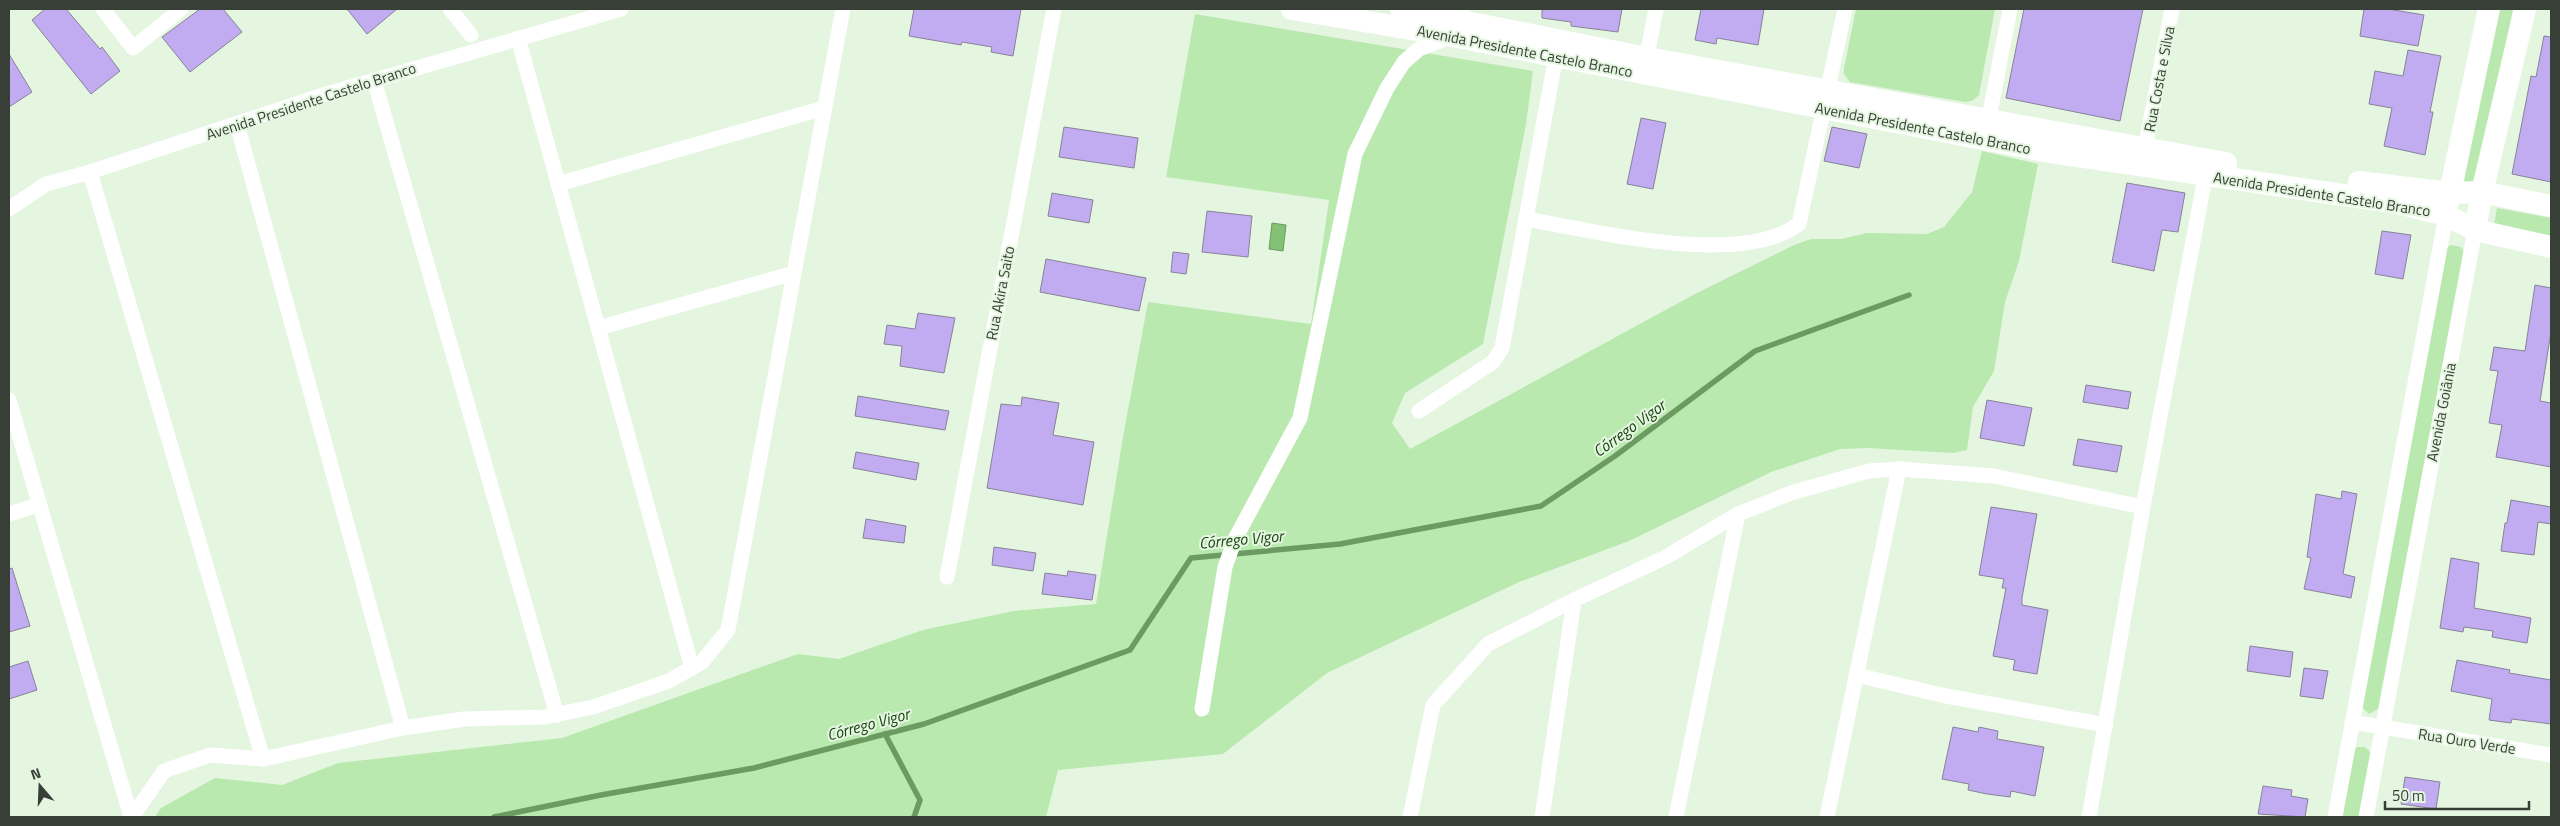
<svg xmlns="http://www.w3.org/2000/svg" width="2560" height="826" viewBox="0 0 2560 826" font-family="'Titillium Web',sans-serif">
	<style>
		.green { fill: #b9e9ae }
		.water { fill: #83c275; stroke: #6c9b62 }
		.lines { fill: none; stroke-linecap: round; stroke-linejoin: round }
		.stream { stroke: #6c9b62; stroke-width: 5.5 }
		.building { fill: #c1acf2; stroke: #888298 }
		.street { stroke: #fff; stroke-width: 15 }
		.secondary { stroke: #fff; stroke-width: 22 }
		.labels { text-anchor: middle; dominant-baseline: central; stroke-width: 4; stroke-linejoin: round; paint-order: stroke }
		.street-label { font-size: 15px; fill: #383f37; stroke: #e4f6e0 }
		.water-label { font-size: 16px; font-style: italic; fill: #1c4511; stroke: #e4f6e0 }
	</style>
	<rect width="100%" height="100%" fill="#e4f6e0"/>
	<g class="green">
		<polygon points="1856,9 1995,9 1979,95 1972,101 1965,102 1850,82 1844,74 1844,68"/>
		<polygon points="2499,9 2513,9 2477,184 2464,181"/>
		<polygon points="1195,14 1533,71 1526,124 1483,344 1405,393 1392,423 1410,449 1695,294 1794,245 1811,239 1841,239 1867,233 1927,234 1944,227 1972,192 1982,151 2038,164 2019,261 2005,302 1994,371 1973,407 1967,450 1953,453 1869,448 1840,449 1771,472 1629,541 1519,582 1327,673 1223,754 1058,770 1046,817 155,817 161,808 215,778 282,785 338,763 562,738 798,654 839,659 923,630 1014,611 1096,604 1123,437 1148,302 1311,324 1329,200 1166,177"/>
		<polygon points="2497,208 2551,218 2551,241 2493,230"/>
		<polygon points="2451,245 2461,247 2464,252 2378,709 2369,714 2361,706 2447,248"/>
		<polygon points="2357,747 2365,747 2371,753 2359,817 2341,817 2354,750"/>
	</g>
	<polygon class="water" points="1272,223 1286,225 1283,251 1269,249"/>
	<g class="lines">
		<g class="stream">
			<polyline points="885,734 920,800 914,817"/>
			<polyline points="494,817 601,795 754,768 924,724 1130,650 1191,558 1340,544 1541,506 1615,456 1755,351 1909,295"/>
		</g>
	</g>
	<g class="building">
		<polygon points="45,9 66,9 100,49 102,47 120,71 91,94 32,20"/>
		<polygon points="200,9 223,9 242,32 190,72 162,37"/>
		<polygon points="347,9 397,9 367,34"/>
		<polygon points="914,9 1021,9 1013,56 991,52 992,47 962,42 961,45 909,36"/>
		<polygon points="1542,9 1622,9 1618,32 1571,26 1571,22 1542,18"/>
		<polygon points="1701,9 1764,9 1758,45 1717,38 1716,44 1695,40"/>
		<polygon points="2024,9 2143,9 2120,121 2006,98"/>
		<polygon points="2364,9 2388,9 2424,15 2418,46 2360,36"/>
		<polygon points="2544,36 2551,37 2551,182 2512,174 2531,76 2536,77"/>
		<polygon points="2408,50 2441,56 2430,112 2433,112 2425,155 2384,146 2392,108 2369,104 2375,71 2403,76"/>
		<polygon points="9,54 32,92 9,107"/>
		<polygon points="1641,118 1666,123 1653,189 1627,184"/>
		<polygon points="1064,127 1138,138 1134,168 1059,157"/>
		<polygon points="1832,127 1867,134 1859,168 1824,161"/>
		<polygon points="2127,183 2185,193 2178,232 2162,230 2154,271 2112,262"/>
		<polygon points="1052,193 1093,200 1089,223 1048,216"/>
		<polygon points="1207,211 1252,216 1248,257 1202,252"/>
		<polygon points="2382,231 2411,235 2403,279 2375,274"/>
		<polygon points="1173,252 1189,254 1186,274 1171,272"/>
		<polygon points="1046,259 1146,278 1139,311 1040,292"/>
		<polygon points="2535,285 2551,288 2551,332 2540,401 2551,403 2551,467 2496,457 2502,425 2489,423 2498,371 2490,370 2494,347 2525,351"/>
		<polygon points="918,313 955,318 944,373 900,366 902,346 884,344 887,325 915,329"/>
		<polygon points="2086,385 2131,392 2128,409 2083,402"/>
		<polygon points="858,396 949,411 945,430 855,416"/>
		<polygon points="1022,397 1059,403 1053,435 1094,442 1083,505 987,488 1001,404 1021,406"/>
		<polygon points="1987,400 2032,408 2024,446 1980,438"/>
		<polygon points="2078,439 2122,446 2117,472 2073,465"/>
		<polygon points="856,452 919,463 916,480 853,468"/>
		<polygon points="2342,491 2357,494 2343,574 2355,577 2351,598 2304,589 2311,558 2307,557 2316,494 2341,499"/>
		<polygon points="2511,500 2551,507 2551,524 2538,522 2534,555 2501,551 2505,523 2507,523"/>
		<polygon points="1991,507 2037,514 2022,598 2022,605 2048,610 2037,674 2013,670 2015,660 1993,656 2006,588 2002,588 2004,579 1979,575"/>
		<polygon points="866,519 906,526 904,543 863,538"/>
		<polygon points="994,547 1036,553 1033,571 992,565"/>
		<polygon points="2451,558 2479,563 2474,608 2531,618 2527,643 2492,637 2493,631 2464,627 2463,632 2440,628"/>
		<polygon points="12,568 30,626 9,632 9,569"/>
		<polygon points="1068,571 1096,575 1092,600 1042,594 1045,573 1067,576"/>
		<polygon points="2250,646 2293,652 2290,677 2247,671"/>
		<polygon points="2457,660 2510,670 2509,673 2551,680 2551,724 2512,719 2511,723 2489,720 2492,699 2451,691"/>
		<polygon points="28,661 37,690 9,699 9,667"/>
		<polygon points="2304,668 2328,671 2323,699 2300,696"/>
		<polygon points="1953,727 1978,732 1979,727 1998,731 1997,739 2044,747 2035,796 2011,791 2010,797 1987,794 1968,790 1969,784 1942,779"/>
		<polygon points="2405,777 2440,782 2436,809 2401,804"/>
		<polygon points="2263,786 2292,790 2291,796 2308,799 2305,817 2258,814"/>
	</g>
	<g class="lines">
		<g class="street">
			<polyline points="103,9 133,48 181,9"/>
			<polyline points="450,9 471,35"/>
			<polyline points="518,38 692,668"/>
			<polyline points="1645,66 1656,9"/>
			<polyline points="374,80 557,715"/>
			<polyline points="237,124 403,728"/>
			<polyline points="1987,128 2010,9"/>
			<polyline points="2145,149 2172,9"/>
			<polyline points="90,172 263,759"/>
			<polyline points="558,184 824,108"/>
			<polyline points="9,209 46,184 90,172 320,96 621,9"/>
			<path d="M1526,219C1596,231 1740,268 1799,224L1845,9"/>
			<polyline points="598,328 794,273"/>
			<polyline points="9,400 131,817"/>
			<polyline points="1419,411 1493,362 1502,348 1556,56"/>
			<polyline points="9,514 38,505"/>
			<polyline points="947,577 1054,9"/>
			<polyline points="1856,675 1946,696 2106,725"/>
			<polyline points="1202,709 1225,567 1235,539 1300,418 1355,154 1387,88 1404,62 1419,49 1452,36 1461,19 1463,9"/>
			<polyline points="2352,722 2551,755"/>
			<polyline points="132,817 164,771 210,755 263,759 403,728 464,719 545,717 593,707 669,681 702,662 728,630 843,9"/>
			<polyline points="1410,817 1433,705 1488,644 1574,600 1666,557 1738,514 1794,492 1869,471 1899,469 1994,476 2143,507"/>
			<polyline points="1542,817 1574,600"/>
			<polyline points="1676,817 1738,514"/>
			<polyline points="1827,817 1899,469"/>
			<polyline points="2089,817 2143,507 2207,167"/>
			<polyline points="2335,817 2446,215"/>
			<polyline points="2366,817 2475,230"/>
		</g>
		<g class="secondary">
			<polyline points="1292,9 1452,36 2050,152 2398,203 2446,215 2475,230 2551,247"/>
			<polyline points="1401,9 1647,58 2226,163"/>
			<polyline points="2359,182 2449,193 2482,192 2551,206"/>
			<polyline points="2447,206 2489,9"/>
			<polyline points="2475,230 2482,192 2525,9"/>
		</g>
	</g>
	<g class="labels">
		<g class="street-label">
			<text transform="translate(1525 51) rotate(11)">Avenida Presidente Castelo Branco</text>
			<text transform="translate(2159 79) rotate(-79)">Rua Costa e Silva</text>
			<text transform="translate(311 101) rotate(-18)">Avenida Presidente Castelo Branco</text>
			<text transform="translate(1923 128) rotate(11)">Avenida Presidente Castelo Branco</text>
			<text transform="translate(2322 194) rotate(9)">Avenida Presidente Castelo Branco</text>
			<text transform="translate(1000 293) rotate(-79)">Rua Akira Saito</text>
			<text transform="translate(2441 412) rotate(-79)">Avenida Goiânia</text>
			<text transform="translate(2467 741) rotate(9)">Rua Ouro Verde</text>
		</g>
		<g class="water-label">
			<text transform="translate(1629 428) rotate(-36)">Córrego Vigor</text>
			<text transform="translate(1241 539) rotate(-5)">Córrego Vigor</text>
			<text transform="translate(868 724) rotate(-15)">Córrego Vigor</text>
		</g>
	</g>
	<rect width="2560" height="826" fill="none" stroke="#383f37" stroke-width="20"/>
	<g transform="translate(40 786) rotate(341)" stroke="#e4f6e0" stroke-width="4" paint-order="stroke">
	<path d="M0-4L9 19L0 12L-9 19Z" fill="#383f37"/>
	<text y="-8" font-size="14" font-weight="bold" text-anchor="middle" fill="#383f37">N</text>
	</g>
	<path d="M2385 801v8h144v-8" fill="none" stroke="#383f37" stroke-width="2.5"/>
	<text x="2392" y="801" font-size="15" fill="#383f37" stroke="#e4f6e0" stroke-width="4" paint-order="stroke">50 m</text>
</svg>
